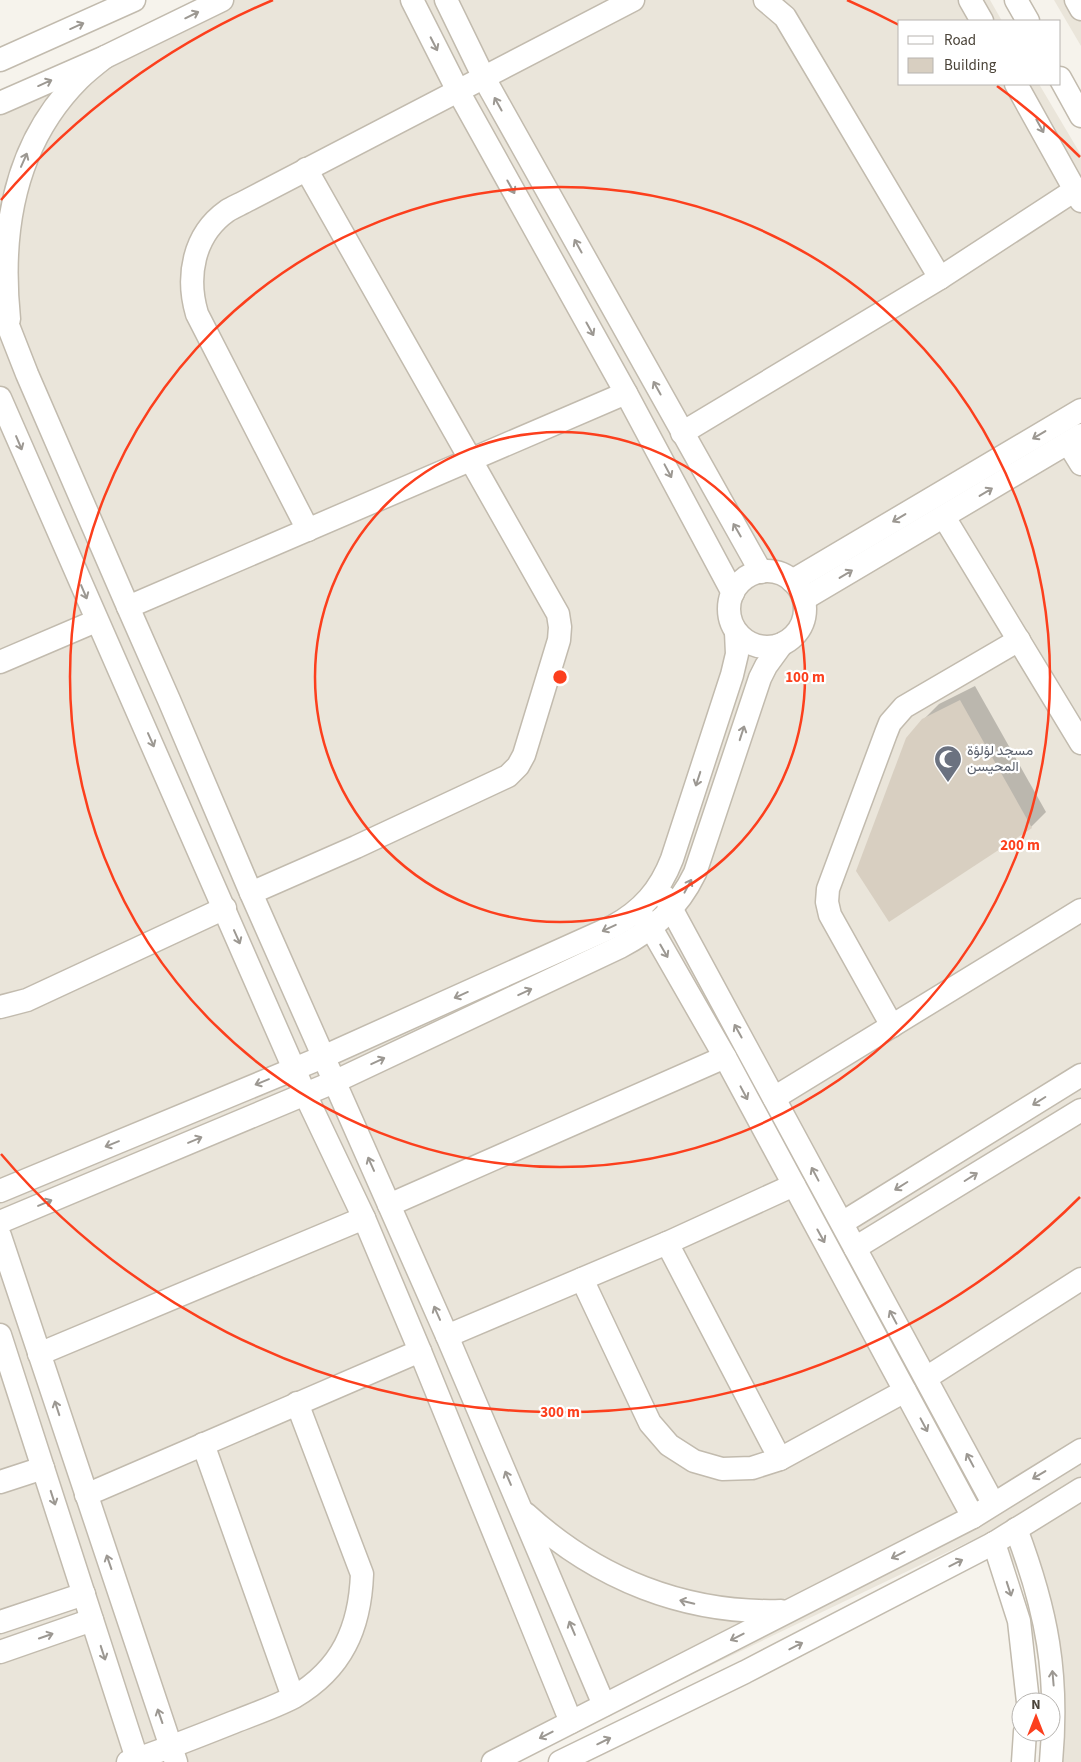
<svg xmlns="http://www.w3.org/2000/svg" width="1081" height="1762" viewBox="0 0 1081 1762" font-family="'Source Sans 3',Vazirmatn,sans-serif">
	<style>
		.residential { fill: #eae5da }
		.shadow { fill: #0003 }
		.building { fill: #d8cfc1 }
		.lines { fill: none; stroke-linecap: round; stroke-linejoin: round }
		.minor-casing { stroke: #c2bbae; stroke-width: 25 }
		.minor { stroke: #fff; stroke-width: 22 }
		.oneway { stroke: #9c9892 }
		.ring { fill: none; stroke: #fc3f1d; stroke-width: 2.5 }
		.labels { text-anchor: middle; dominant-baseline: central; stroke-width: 4.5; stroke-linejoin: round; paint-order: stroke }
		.worship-label { font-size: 14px; fill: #5b616d; stroke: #fff; text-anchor: start }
		.centre { fill: #fc3f1d; stroke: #fff; stroke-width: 2.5 }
		.ring-label { font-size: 15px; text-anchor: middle; font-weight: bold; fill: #fc3f1d; stroke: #fff; stroke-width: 4.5; stroke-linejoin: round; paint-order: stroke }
	</style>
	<rect width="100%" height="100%" fill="#f6f3ec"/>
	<g class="residential">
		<polygon points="202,0 990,0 1002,21 900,21 900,84 1039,84 1081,155 1081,1762 1041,1762 1043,1685 1023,1585 998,1526 981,1536 509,1762 0,1762 0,93"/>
		<polygon points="1054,0 1081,0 1081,46"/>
	</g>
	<polygon class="shadow" points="975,686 1046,812 1031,827 923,720 939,704"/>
	<polygon class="building" points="960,700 1032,828 889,922 856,871 906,738 922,719"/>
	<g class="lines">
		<g class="minor-casing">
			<g id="minor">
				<polyline points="412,0 458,91 626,393 733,593"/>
				<polyline points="446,0 484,78 761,572"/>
				<polyline points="765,0 785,17 940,278"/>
				<polyline points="970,0 982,21"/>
				<polyline points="1016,0 1028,21"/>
				<polyline points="1076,0 1081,9"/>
				<polyline points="0,60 134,0"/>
				<polyline points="1060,78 1081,116"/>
				<polyline points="1016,84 1081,201"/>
				<polyline points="0,103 105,57 222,0"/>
				<polyline points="0,305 27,374 128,607 169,700 251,893 447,1336 604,1705"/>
				<path d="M9,319C0,231 14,144 79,79C87,71 96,64 105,57"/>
				<polyline points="0,398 305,1094 364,1218 420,1351 571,1722"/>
				<polyline points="682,433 940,278 1075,190"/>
				<polyline points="1068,443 1081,464"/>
				<polyline points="944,517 1081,743"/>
				<path d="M308,530L197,314C186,277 193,235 227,211C233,207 241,204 248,200L633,0"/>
				<circle cx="767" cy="609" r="38"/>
				<polyline points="792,581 1081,410"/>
				<polyline points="804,599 1081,435"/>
				<polyline points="128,607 626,393"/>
				<polyline points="0,662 96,621"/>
				<polyline points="251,893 356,847 508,776 518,766 524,755 559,640 560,627 558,614 306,169"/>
				<polyline points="665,897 993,1503"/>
				<polyline points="643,917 651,928 725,1057 973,1517"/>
				<polyline points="0,1007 27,1000 225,908"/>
				<polyline points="892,1026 830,915 827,902 828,889 886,733 890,723 904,707 1019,640"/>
				<polyline points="774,1098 1081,910"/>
				<path d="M0,1191L323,1057L612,927C642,911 660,890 672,859L732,675L737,654L736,632"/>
				<polyline points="389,1205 725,1057"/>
				<path d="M0,1222L334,1082L620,947C654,929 678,908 695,873L760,678L766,666L782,644"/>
				<polyline points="842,1223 1081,1075"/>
				<polyline points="0,1236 176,1762"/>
				<polyline points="667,1243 780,1459"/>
				<polyline points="855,1248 1081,1110"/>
				<polyline points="582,1279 650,1423 669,1445 694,1461 722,1469 752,1468 780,1459 905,1391"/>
				<polyline points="0,1335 138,1762"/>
				<polyline points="447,1336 667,1243 794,1185"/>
				<polyline points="39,1354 364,1218"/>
				<polyline points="926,1378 1081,1279"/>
				<polyline points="203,1444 293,1697"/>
				<polyline points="0,1482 43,1468"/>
				<polyline points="86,1495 420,1351"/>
				<path d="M526,1514C597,1579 685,1614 781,1611"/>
				<path d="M1016,1529C1047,1611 1059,1674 1051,1762"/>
				<polyline points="994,1543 1019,1621 1028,1702"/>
				<polyline points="0,1622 84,1594"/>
				<polyline points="0,1652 92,1620"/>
				<path d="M128,1762C164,1750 199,1736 234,1722C254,1714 275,1707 294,1697C342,1669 360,1628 362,1574L297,1403"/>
				<polyline points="493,1762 973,1517 1081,1450"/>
				<polyline points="560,1762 745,1672 994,1543 1081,1489"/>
				<polyline points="1023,1762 1025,1732"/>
			</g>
		</g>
		<use href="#minor" class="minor"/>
	</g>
	<defs><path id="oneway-shaft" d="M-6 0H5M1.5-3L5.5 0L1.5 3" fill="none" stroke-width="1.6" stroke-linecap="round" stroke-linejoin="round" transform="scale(1.25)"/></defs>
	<g class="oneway">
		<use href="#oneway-shaft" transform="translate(192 15) rotate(-26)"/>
		<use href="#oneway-shaft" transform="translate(77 26) rotate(-24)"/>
		<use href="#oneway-shaft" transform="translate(434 44) rotate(63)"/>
		<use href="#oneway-shaft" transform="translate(45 83) rotate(-24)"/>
		<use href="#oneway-shaft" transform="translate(498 104) rotate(-119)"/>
		<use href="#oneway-shaft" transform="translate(1040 126) rotate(61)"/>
		<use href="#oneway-shaft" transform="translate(24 160) rotate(-66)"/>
		<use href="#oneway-shaft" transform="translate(511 187) rotate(61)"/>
		<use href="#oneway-shaft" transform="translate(578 246) rotate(-119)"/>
		<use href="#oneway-shaft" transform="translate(590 329) rotate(61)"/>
		<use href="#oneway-shaft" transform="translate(657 388) rotate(-119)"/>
		<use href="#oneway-shaft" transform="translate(1039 435) rotate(149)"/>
		<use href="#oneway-shaft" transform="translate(19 443) rotate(67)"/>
		<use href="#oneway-shaft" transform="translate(668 471) rotate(62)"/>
		<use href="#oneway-shaft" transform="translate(986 492) rotate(-31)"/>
		<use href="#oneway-shaft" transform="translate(899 518) rotate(149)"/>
		<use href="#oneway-shaft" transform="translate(737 530) rotate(-120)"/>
		<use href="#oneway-shaft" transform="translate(846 574) rotate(-31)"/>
		<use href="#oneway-shaft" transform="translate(84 592) rotate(67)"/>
		<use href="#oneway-shaft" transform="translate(742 733) rotate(-72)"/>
		<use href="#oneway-shaft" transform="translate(151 740) rotate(66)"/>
		<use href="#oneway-shaft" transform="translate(698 779) rotate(108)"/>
		<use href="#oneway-shaft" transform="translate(688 886) rotate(-62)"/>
		<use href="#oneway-shaft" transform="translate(609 928) rotate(155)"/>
		<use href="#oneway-shaft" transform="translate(237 937) rotate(66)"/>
		<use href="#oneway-shaft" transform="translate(664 951) rotate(60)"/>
		<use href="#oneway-shaft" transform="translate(525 992) rotate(-25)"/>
		<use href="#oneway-shaft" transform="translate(461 995) rotate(156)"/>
		<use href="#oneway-shaft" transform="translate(738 1031) rotate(-119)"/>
		<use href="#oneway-shaft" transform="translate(378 1061) rotate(-25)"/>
		<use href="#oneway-shaft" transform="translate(262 1082) rotate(158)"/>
		<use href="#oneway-shaft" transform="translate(744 1093) rotate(62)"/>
		<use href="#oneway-shaft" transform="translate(1039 1101) rotate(148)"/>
		<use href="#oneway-shaft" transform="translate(195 1140) rotate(-23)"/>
		<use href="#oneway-shaft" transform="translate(112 1144) rotate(158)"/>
		<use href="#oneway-shaft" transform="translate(371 1164) rotate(-114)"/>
		<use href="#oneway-shaft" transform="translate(815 1174) rotate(-118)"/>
		<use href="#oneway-shaft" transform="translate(971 1177) rotate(-32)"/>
		<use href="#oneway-shaft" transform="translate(901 1186) rotate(148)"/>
		<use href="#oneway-shaft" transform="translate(45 1203) rotate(-23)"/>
		<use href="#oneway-shaft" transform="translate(821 1236) rotate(61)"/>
		<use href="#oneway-shaft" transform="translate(437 1313) rotate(-114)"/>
		<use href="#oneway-shaft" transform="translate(893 1317) rotate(-118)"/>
		<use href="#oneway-shaft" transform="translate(57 1408) rotate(-108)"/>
		<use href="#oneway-shaft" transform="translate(924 1425) rotate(62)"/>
		<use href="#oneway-shaft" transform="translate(970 1460) rotate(-118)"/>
		<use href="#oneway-shaft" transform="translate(1039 1475) rotate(149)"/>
		<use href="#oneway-shaft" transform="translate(508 1478) rotate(-113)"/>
		<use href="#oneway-shaft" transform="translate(53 1498) rotate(72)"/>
		<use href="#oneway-shaft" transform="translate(898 1555) rotate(153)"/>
		<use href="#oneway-shaft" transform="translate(109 1562) rotate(-109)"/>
		<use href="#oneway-shaft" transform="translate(956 1563) rotate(-27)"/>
		<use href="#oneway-shaft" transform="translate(1009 1589) rotate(72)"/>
		<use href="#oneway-shaft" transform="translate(687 1602) rotate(-167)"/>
		<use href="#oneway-shaft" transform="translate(572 1628) rotate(-113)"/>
		<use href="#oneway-shaft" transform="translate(46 1636) rotate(-19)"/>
		<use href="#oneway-shaft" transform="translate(737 1637) rotate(153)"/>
		<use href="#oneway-shaft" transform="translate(796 1646) rotate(-27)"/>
		<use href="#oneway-shaft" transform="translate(103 1653) rotate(72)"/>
		<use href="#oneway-shaft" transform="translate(1053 1678) rotate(-95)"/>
		<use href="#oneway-shaft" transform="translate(160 1716) rotate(-109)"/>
		<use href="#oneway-shaft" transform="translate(546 1735) rotate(153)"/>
		<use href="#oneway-shaft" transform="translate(604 1741) rotate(-26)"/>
	</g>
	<g class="ring">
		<circle cx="560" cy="677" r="245"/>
		<circle cx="560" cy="677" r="490"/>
		<path d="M1080 1197A735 735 0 0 1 1 1154M1 200A735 735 0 0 1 273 0M847 0A735 735 0 0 1 899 25M997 86A735 735 0 0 1 1080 157"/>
	</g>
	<defs>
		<g id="mosque-pin" transform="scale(1.4375)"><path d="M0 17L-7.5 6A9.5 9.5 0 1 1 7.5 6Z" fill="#6b7280" stroke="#fff"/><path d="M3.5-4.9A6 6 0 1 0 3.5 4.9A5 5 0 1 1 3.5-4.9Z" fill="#fff"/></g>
	</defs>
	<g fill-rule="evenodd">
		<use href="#mosque-pin" x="948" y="759"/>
	</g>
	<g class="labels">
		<g class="worship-label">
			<text x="967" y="751">مسجد لؤلؤة<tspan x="967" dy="16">المحيسن</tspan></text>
		</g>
	</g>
	<circle cx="560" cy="677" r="8" class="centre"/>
	<g class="ring-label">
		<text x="805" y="682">100 m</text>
		<text x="1020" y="850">200 m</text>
		<text x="560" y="1417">300 m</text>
	</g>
	<rect x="898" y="20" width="162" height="65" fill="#ffffff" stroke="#b7b4b0"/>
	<rect x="908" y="36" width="25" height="8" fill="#ffffff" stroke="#b7b4b0"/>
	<text x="944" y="45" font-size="15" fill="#4b4439">Road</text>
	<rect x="908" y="58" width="25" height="15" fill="#d8cfc1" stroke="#b7b4b0"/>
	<text x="944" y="70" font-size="15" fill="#4b4439">Building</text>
	<g transform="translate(1036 1717)"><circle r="24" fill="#ffffff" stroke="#b7b4b0"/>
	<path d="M0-4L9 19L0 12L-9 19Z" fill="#fc3f1d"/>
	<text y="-8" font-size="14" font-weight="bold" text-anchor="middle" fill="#4b4439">N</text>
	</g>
</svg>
